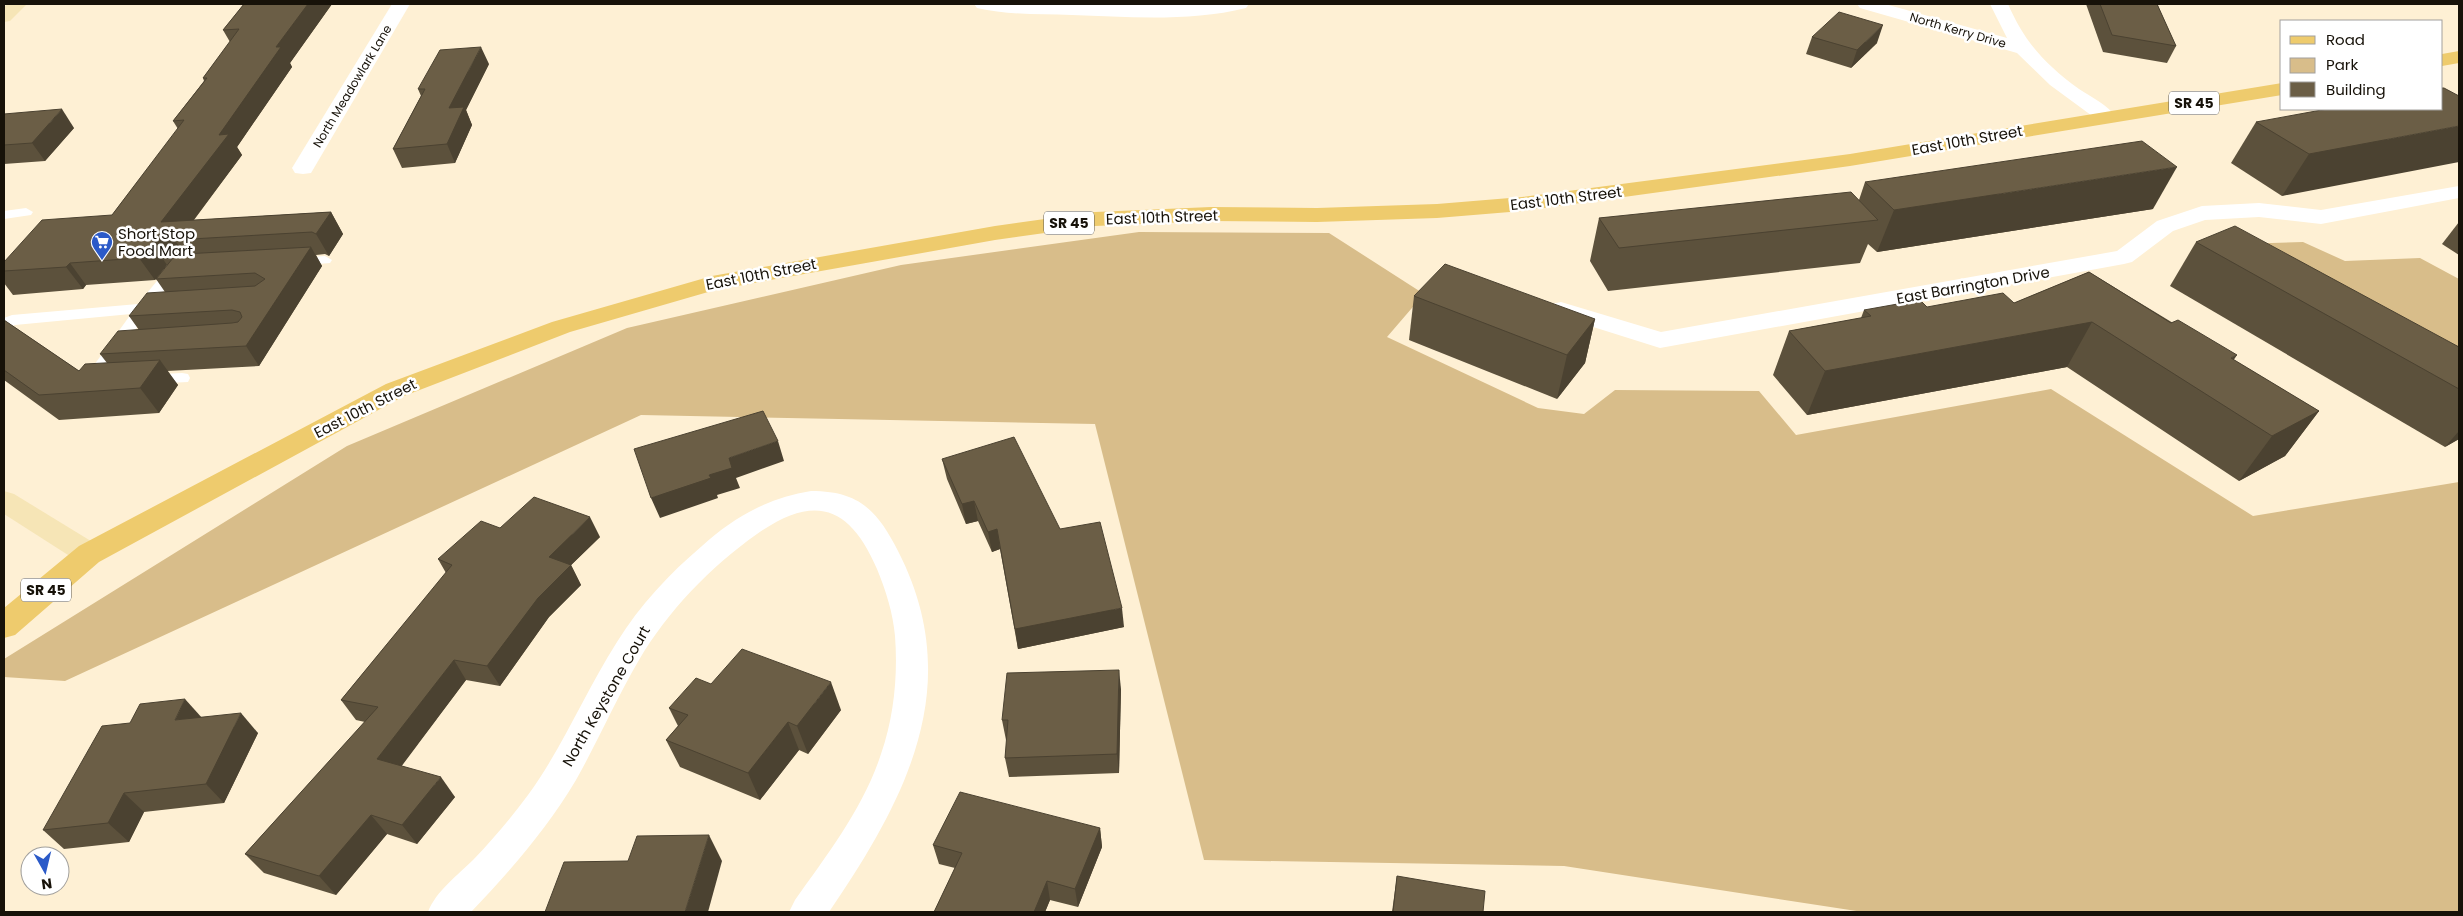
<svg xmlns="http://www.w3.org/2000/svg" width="2463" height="916" viewBox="0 0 2463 916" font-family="Poppins,sans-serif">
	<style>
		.green { fill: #d8bd8a }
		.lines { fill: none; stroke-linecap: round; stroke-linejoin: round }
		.service { fill: #fff; fill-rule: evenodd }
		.minor { fill: #fff; fill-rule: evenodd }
		.secondary { fill: #f6e5b6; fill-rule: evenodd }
		.primary { fill: #eecb6d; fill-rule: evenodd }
		.wall { fill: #5c513c; fill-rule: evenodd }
		.shaded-wall { fill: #4b4231 }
		.building { fill: #6b5e46; stroke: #4b4231 }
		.labels { text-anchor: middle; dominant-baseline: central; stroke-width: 5; stroke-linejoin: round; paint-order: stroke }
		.far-street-label { font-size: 12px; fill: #171209; stroke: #fff }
		.shield { fill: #fff; stroke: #5d5953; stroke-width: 1 }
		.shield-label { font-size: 14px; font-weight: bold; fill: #171209 }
		.street-label { font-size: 15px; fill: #171209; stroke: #fff }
		.poi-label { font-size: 15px; fill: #171209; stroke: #fff; text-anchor: start }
	</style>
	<rect width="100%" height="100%" fill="#fef0d4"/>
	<g class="green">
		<polygon points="1139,232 1329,233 1424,294 1387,337 1538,408 1584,414 1615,390 1759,391 1796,435 2051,389 2253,516 2459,482 2459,912 1863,912 1564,866 1204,860 1095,424 641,415 65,681 4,677 4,659 347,446 627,328 901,265"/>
		<polygon points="2303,242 2345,261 2420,258 2459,279 2459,385 2239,244"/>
	</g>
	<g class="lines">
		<g class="service">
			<polygon points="26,208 33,212 31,215 4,219 4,211"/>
			<polygon points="325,256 332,260 330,263 295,266 288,262 295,258"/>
			<polygon points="175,264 182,268 154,304 157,308 154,311 147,313 106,372 112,380 110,384 98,384 89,372 131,314 15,325 4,329 4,318 12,315 138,304 170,265"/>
			<polygon points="182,373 188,374 190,378 188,382 149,384 143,383 141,379 143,375"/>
		</g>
		<g class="minor">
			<polygon points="392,4 410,4 314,168 311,173 303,174 295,173 292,168"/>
			<path d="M974,4H1249L1246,8C1190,22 1128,17 1072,15C1040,14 1007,15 977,8Z"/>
			<path d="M1857,4H1885L2007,38L1990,4H2008C2025,43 2045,64 2079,89C2091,97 2108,105 2116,117L2113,121L2106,123L2099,121L2050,85L2017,53L1860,8Z"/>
			<polygon points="2459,186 2459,198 2321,224 2259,217 2205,220 2173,231 2132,262 2124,264 1660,348 1552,314 1549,309 1552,304 1561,302 1661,332 2117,251 2157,221 2202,206 2259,203 2321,210"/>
			<path d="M811,491C859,491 877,510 898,551C967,685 906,799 829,912H789L795,900C827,855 864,807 881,754C894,717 898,675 895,636C893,613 886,591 877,569C850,506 815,493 757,534C710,567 668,611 639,660C616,699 598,741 576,780C547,829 510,871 471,912H428C436,891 458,875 474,859C493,839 511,818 528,795C563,747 585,692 617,642C640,605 669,574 702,546C734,517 768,498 811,491Z"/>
		</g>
		<g class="secondary">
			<polygon points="8,4 27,4 10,21 4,22 4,7"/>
			<polygon points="4,491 14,494 99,546 104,554 99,562 89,565 79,562 4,514"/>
		</g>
		<g class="primary">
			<polygon points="2459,51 2459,63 2442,66 2442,54"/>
			<polygon points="2282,83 2282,95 1850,166 1522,211 1437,218 1317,222 1211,221 1095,226 995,240 715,290 570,332 404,396 99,562 15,635 4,638 4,608 79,546 386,384 552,322 712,276 995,226 1095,212 1211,207 1317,208 1437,204 1522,197 1850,154"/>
		</g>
	</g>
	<g class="wall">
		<path d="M244,4H332L290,63L292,67L237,147L242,155L194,220L331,212L343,234L329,256L325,254L316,255L322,266L259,366L167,371L178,385L159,413L59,420L4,380V320L79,371L107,363L100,354L139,330L129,316L165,292L156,279L167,266V265L155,280L86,285L83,289L13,295L4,283V262L112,215L178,129L173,121L204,81L203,78L230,42L223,30ZM182,251L184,254L175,255L177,253Z"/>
		<polygon points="2086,4 2157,4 2176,46 2167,63 2103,52"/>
		<polygon points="1812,37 1877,43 1851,68 1806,54"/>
		<polygon points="489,64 466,110 472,125 455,163 402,168 393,149 421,96 418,89"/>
		<polygon points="2442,109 2282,196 2231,163 2256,122"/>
		<polygon points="4,114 74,128 45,161 4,164"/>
		<polygon points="1865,182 2153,209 1877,252 1868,244 1860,263 1608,291 1590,261 1599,218 1859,200"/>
		<polygon points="2459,222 2459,255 2442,244"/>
		<polygon points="2196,242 2459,347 2459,439 2445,447 2170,286"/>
		<polygon points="2089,272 2234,360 2319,411 2285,456 2239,481 2067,367 1807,415 1773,375 1789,331 1861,318 1864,310 2014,303"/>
		<polygon points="1414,296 1595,319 1585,363 1557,399 1409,340"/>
		<polygon points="942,459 1060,529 1124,627 1018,649 1000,549 992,552 978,521 966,524 947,479"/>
		<polygon points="500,528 600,537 571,565 581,585 549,617 500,686 466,680 401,766 455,797 417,844 387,834 336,895 264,873 245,854 365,722 356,720 341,700 446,573 438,559"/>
		<polygon points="711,684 841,710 808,754 799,750 760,800 680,767 666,740 678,726 669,708"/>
		<polygon points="1121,689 1119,773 1009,777 1005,758 1007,740 1006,740 1002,720"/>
		<polygon points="201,717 258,733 224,803 144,812 129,842 64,849 43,830"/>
		<polygon points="1100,828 1102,847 1078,907 1050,900 1045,912 934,912 955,868 939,864 933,845"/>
		<polygon points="1397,876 1483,912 1392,912"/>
	</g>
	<g class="shaded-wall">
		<polygon points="308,4 332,4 290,63 292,67 237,147 242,155 180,238 177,234 168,229 182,251 177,253 172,259 163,259 167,265 155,280 139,258 161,222 276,47"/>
		<polygon points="1883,25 1877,43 1851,68 1857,50"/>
		<polygon points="481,47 489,64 466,110 472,125 455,163 447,144 449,108"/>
		<polygon points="62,109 74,128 45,161 32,143"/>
		<polygon points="2459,126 2459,162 2282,196 2309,154"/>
		<polygon points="2177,167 2153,209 1877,252 1894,210"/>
		<polygon points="331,212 343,234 329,256 316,234"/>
		<polygon points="311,247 322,266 259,366 246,346"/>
		<polygon points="70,263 86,285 83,289 66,267"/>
		<polygon points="1595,319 1585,363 1557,399 1567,355"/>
		<polygon points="2092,322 2067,367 1807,415 1825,371"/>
		<polygon points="2237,355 2209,397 2231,358"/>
		<polygon points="160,360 178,385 159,413 140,388"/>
		<polygon points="2319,411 2285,456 2239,481 2272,436"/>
		<polygon points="2459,431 2459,439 2445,447"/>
		<polygon points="778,441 784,461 736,478 740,488 717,495 718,498 660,518 651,498 709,475 729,458"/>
		<polygon points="974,501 978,521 966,524 962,504"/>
		<polygon points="590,517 600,537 564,572 571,565 581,585 549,617 500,686 487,666 549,557"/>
		<polygon points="997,529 1000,549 992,552 988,532"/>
		<polygon points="1122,608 1124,627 1018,649 1015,629"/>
		<polygon points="454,660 466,680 392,779 377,759"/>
		<polygon points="1119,670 1121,689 1119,773 1117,754"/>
		<polygon points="831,682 841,710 808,754 797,726"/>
		<polygon points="185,699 203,719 175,720"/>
		<polygon points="241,713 258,733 224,803 206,784"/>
		<polygon points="788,722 799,750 760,800 748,773"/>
		<polygon points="441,777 455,797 417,844 402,825"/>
		<polygon points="124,793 144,812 129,842 108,823"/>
		<polygon points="371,815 387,834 336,895 319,876"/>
		<polygon points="1100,828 1102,847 1078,907 1075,889"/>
		<polygon points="709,835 722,861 708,912 685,912"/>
		<polygon points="1047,881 1050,900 1045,912 1034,912"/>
	</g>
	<g class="building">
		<polygon points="244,4 308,4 276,47 281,47 219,135 229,134 161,222 331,212 316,234 312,232 174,240 177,234 168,229 162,231 139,258 70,263 66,267 4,271 4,262 42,220 112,215 184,120 173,121 207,78 203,78 239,29 223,30"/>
		<polygon points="2100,4 2157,4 2176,46 2112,35"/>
		<polygon points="1839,12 1883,25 1857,50 1812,37"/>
		<polygon points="481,47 449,108 464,107 447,144 393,149 425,89 418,89 440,50"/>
		<polygon points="2442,88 2444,88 2459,96 2459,126 2309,154 2256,122 2327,109 2442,109"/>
		<polygon points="62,109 32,143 4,145 4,114"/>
		<polygon points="2142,141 2177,167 1894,210 1865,182"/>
		<polygon points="1851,192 1878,220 1619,248 1599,218"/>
		<polygon points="2235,226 2459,347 2459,389 2196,242"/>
		<polygon points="311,247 246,346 100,354 118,331 232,323 238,322 242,317 240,312 232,310 129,316 147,293 255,286 265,279 255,273 156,279 173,258 163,259 166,255"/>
		<polygon points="1445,264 1595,319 1567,355 1414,296"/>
		<polygon points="2089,272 2171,323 2178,320 2237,355 2231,358 2319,411 2272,436 2092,322 1825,371 1789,331 1871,316 1864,310 1920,300 1927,307 2003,293 2014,303"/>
		<polygon points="4,320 79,371 85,364 160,360 140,388 39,395 4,370"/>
		<polygon points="763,411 778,441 729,458 732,468 709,475 711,478 651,498 634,449"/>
		<polygon points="1014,437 1060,529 1100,522 1122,608 1015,629 997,529 988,532 974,501 962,504 942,459"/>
		<polygon points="534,497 590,517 549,557 571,565 538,598 487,666 454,660 377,759 441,777 402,825 371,815 319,876 245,854 378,707 341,700 452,565 438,559 481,521 500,528"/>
		<polygon points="742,649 831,682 797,726 788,722 748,773 666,740 688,715 669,708 696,678 711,684"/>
		<polygon points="1119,670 1117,754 1005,758 1008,720 1002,720 1007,673"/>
		<polygon points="185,699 175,720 241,713 206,784 124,793 108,823 43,830 102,726 130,723 140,704"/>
		<polygon points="960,792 1100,828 1075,889 1047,881 1034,912 934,912 962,853 933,845"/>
		<polygon points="709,835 685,912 545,912 564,862 628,861 637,836"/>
		<polygon points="1397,876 1485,891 1483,912 1393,912"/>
	</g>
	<defs>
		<g id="supermarket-pin" transform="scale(1.125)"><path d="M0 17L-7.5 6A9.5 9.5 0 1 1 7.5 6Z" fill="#2b5ac8" stroke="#fff"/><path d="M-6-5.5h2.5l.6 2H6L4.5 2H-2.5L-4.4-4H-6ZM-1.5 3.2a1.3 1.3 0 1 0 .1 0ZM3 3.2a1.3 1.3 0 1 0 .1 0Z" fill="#fff"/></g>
	</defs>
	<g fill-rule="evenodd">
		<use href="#supermarket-pin" x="102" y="242"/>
	</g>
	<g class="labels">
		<g class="far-street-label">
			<text transform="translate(1958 30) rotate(16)">North Kerry Drive</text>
			<text transform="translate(352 86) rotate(-59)">North Meadowlark Lane</text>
		</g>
		<g class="shield">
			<rect x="2169" y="91.5" width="50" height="23" rx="4"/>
			<rect x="1044" y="211.5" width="50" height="23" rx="4"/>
			<rect x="21" y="578.5" width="50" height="23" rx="4"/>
		</g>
		<g class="shield-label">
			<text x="2194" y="103">SR 45</text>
			<text x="1069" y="223">SR 45</text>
			<text x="46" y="590">SR 45</text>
		</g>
		<g class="street-label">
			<text transform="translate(1967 140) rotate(-10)">East 10th Street</text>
			<text transform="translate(1566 198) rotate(-7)">East 10th Street</text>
			<text transform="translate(1162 217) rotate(-2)">East 10th Street</text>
			<text transform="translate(761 274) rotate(-11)">East 10th Street</text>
			<text transform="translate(1973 285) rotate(-10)">East Barrington Drive</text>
			<text transform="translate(365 408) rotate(-27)">East 10th Street</text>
			<text transform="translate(606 696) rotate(-60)">North Keystone Court</text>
		</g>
		<g class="poi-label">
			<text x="118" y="233">Short Stop<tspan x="118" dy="17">Food Mart</tspan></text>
		</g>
	</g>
	<rect width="2463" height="916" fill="none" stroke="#171209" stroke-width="10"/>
	<rect x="2280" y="20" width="162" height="90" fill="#ffffff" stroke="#a2a09d"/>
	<rect x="2290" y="36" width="25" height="8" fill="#eecb6d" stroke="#a2a09d"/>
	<text x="2326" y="45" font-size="15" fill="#171209">Road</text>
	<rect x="2290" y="58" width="25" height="15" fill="#d8bd8a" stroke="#a2a09d"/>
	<text x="2326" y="70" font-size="15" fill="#171209">Park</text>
	<rect x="2290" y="82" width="25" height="15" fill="#6b5e46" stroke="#a2a09d"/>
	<text x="2326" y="95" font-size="15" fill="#171209">Building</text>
	<g transform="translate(45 871) rotate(172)"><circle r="24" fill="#ffffff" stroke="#a2a09d"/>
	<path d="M0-4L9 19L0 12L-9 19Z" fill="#2b5ac8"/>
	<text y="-8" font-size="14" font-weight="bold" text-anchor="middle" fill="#171209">N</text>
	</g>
</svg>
